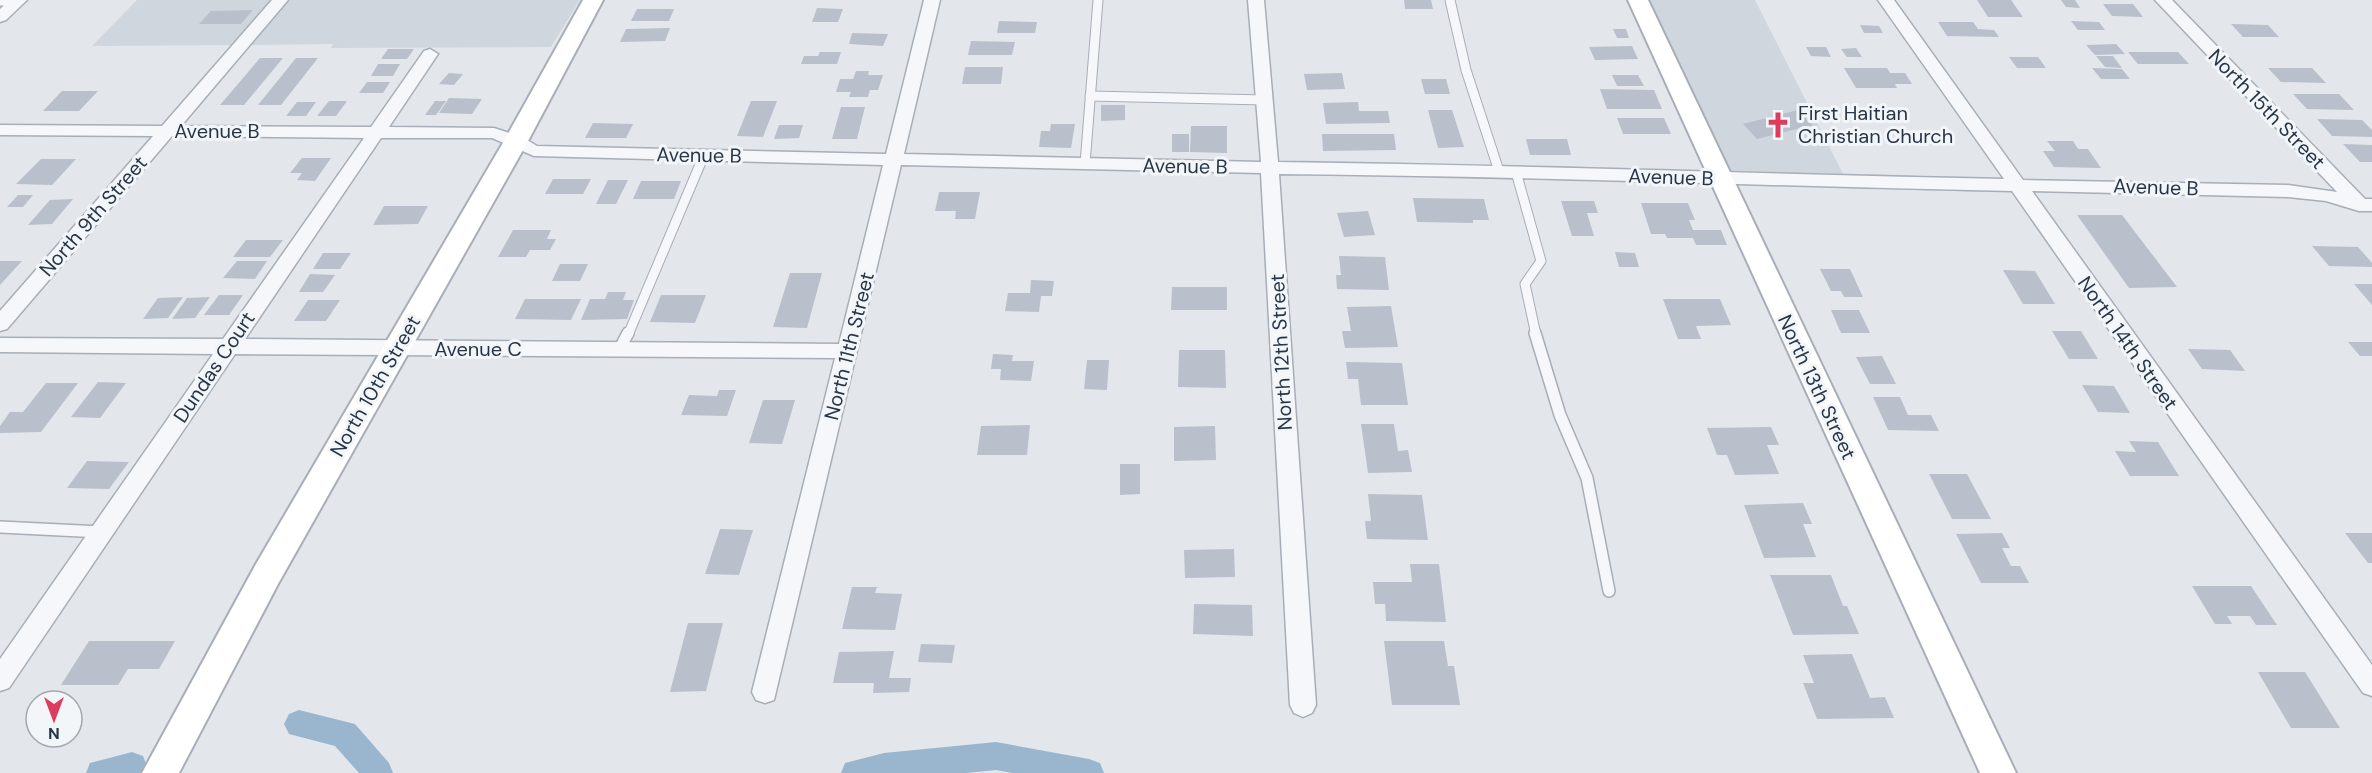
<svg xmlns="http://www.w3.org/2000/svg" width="2372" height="773" viewBox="0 0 2372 773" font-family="'DM Sans',sans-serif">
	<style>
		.built { fill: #d0d6de }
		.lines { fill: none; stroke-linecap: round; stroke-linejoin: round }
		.canal { fill: #9ab6cf; fill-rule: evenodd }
		.building { fill: #b9c0cb }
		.lane-far1-casing { stroke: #a7aeb7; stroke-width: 11 }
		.lane-casing { stroke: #a7aeb7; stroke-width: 14 }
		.street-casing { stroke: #a7aeb7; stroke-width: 3 }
		.secondary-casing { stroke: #a7aeb7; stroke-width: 4 }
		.lane-far1 { stroke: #f6f7fa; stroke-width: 9 }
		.lane { stroke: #f6f7fa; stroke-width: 11 }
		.street { fill: #f6f7fa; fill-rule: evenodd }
		.secondary { fill: #fff; fill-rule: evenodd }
		.labels { text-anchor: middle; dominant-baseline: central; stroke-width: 6; stroke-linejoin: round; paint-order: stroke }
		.street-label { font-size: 20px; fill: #283546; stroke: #f3f6f9 }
		.poi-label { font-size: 20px; fill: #283546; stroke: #f3f6f9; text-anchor: start }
	</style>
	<rect width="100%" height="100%" fill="#e3e7ec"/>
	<g class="built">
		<polygon points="137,0 272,0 232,45 92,46"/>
		<polygon points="289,0 580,0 551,47 331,48 333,44 250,45"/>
		<polygon points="1646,0 1755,0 1843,174 1726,172"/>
	</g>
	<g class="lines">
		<g class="canal">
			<polygon points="299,710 355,724 389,763 393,773 359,773 335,746 289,734 284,724 289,714"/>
			<polygon points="996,742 1089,759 1100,763 1104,773 1012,773 996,770 967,773 841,773 845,763 884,753"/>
			<polygon points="132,752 143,756 147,766 144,773 86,773 90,763"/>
		</g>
	</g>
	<g class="building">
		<polygon points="1404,0 1431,0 1433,9 1405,9"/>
		<polygon points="1977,0 2011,0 2023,17 1988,17"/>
		<polygon points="2061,0 2075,0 2080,8 2066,7"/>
		<polygon points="2103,4 2133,4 2143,17 2112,16"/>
		<polygon points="817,8 843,9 838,22 812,22"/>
		<polygon points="637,9 674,9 669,21 631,21"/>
		<polygon points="253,10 241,24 199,24 211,11"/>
		<polygon points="999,21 1037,22 1035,33 997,33"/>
		<polygon points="2071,21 2099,22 2105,30 2078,30"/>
		<polygon points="1938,22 1973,22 1978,29 1994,30 1999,37 1947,36"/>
		<polygon points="2231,24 2268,25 2279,37 2243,37"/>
		<polygon points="1860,25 1879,26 1883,33 1864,33"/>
		<polygon points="670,28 665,41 620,42 626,29"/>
		<polygon points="1613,29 1626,29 1629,38 1617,38"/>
		<polygon points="852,33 888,34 883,46 849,44"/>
		<polygon points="971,41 1015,42 1012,55 968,55"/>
		<polygon points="2116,44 2125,54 2095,55 2086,45"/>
		<polygon points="1632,46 1638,59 1595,60 1589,47"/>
		<polygon points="1806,47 1826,47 1831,57 1811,56"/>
		<polygon points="1856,48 1862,57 1847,57 1841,49"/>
		<polygon points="388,49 414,49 407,59 381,59"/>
		<polygon points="820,52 841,52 837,64 801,64 804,56 818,56"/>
		<polygon points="2128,52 2178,52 2189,64 2138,64"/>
		<polygon points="2096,56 2113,56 2122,68 2105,67"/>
		<polygon points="2009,57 2038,57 2046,68 2017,68"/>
		<polygon points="260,58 283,58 244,105 220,105"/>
		<polygon points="296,58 318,58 281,105 258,105"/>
		<polygon points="378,64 400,64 393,76 371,76"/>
		<polygon points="965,67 1003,67 1001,84 962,84"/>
		<polygon points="1844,68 1887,68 1890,73 1905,73 1912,84 1895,84 1897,88 1856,88"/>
		<polygon points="2092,68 2122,69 2130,79 2101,79"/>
		<polygon points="2268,68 2312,68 2326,83 2281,82"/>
		<polygon points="856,71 869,71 868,75 883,75 878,90 870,90 868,97 849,97 851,92 836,92 840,79 853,79"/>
		<polygon points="449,73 463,74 454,85 439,84"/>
		<polygon points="1342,73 1345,89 1307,90 1304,74"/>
		<polygon points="1612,75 1638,75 1644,86 1617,86"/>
		<polygon points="1421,79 1446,79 1450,94 1425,94"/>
		<polygon points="367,82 390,82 383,93 359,93"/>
		<polygon points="1600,89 1654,90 1662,109 1607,109"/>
		<polygon points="62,91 98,91 79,111 43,111"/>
		<polygon points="2293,94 2339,94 2354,110 2307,109"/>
		<polygon points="449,98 482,99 472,114 439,113"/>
		<polygon points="329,101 347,101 336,116 317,116"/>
		<polygon points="435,101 446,101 436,115 425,115"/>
		<polygon points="751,101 777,101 763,137 737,136"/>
		<polygon points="297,102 316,102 306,116 286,116"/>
		<polygon points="1358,102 1359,111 1388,111 1390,123 1326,124 1323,103"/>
		<polygon points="1101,105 1125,105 1125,120 1101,121"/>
		<polygon points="841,107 865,107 857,139 832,139"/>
		<polygon points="1428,110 1452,110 1464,147 1438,148"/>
		<polygon points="1798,110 1813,125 1757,139 1743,124"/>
		<polygon points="1617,118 1664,118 1671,134 1623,134"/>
		<polygon points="2317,119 2362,120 2372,130 2372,137 2332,136"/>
		<polygon points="593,123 633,124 626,138 585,138"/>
		<polygon points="1051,124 1075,124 1071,148 1039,147 1041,131 1050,131"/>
		<polygon points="779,125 803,125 799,138 774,139"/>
		<polygon points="1191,126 1227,126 1227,153 1190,152"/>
		<rect x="1172" y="134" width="17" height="18"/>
		<polygon points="1322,134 1394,134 1396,150 1323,151"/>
		<polygon points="1526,139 1567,139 1571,155 1530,155"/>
		<polygon points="2047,141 2073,141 2078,149 2088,149 2101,168 2054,167 2043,151 2055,151"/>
		<polygon points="2343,144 2372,145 2372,162 2360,162"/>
		<polygon points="302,158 331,158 315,181 297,180 302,173 290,173"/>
		<polygon points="41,159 76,159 52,185 16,184"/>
		<polygon points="553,179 591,179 583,194 545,194"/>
		<polygon points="608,180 628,180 616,204 596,204"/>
		<polygon points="641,181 681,181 674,199 633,199"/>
		<polygon points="939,192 980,192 975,219 955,219 956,211 935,211"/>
		<polygon points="18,195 33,195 23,207 7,207"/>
		<polygon points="1413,198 1484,199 1489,220 1473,220 1473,223 1417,222"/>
		<polygon points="73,199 52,224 28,225 50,200"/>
		<polygon points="1561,201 1594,201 1598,213 1587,213 1594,236 1572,236"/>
		<polygon points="1641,203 1688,203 1695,220 1689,220 1693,230 1721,230 1727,245 1696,245 1693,238 1667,238 1665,234 1651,234"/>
		<polygon points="384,206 428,206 418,224 373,225"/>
		<polygon points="1368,211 1375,235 1344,237 1337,213"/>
		<polygon points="2077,215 2122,215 2177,287 2129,288"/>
		<polygon points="513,230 551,230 547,239 556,239 550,250 530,250 526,257 498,257"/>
		<polygon points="246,240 283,240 270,257 233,257"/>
		<polygon points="2312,246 2358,247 2372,263 2372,267 2329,266"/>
		<polygon points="1615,252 1635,253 1639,267 1619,267"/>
		<polygon points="323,253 351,253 340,269 313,269"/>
		<polygon points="1339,256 1385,257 1389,290 1337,289 1336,275 1341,275"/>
		<polygon points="0,261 22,261 0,285"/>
		<polygon points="237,261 267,261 255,279 223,278"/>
		<polygon points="560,264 588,264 580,281 552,281"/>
		<polygon points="1820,269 1850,269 1863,297 1844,297 1841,291 1831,291"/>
		<polygon points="2003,270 2035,271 2055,304 2023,304"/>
		<polygon points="790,273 822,273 807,328 773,327"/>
		<polygon points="310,274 335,275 323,292 299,292"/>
		<polygon points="1031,280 1054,281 1052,296 1041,296 1039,312 1005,311 1008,293 1030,293"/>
		<polygon points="2354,284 2372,284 2372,305"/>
		<polygon points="1172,287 1227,287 1227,310 1171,310"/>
		<polygon points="608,292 626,292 623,300 634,300 627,319 581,320 590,299 605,299"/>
		<polygon points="219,295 243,295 229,315 204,315"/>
		<polygon points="661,295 706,295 695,323 650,322"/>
		<polygon points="183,297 168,318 143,319 158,298"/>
		<polygon points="210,297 195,318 172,319 187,298"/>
		<polygon points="525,299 581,299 571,320 515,319"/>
		<polygon points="1663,299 1720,299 1731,325 1696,326 1701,339 1678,339"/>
		<polygon points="308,300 340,300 326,321 294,321"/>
		<polygon points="1391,306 1398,347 1345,348 1342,331 1351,331 1347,307"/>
		<polygon points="1831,310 1859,310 1870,333 1841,333"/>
		<polygon points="2052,331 2081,331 2098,359 2069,359"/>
		<polygon points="2348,342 2372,342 2372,356 2360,356"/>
		<polygon points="2188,349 2230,350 2245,371 2202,369"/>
		<polygon points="1179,350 1225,350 1226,388 1178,387"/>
		<polygon points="993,354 1013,355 1012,361 1034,361 1031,381 1000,380 1001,369 991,369"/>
		<polygon points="1882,356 1896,384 1870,384 1856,357"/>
		<polygon points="1087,360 1109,360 1107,390 1084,389"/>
		<polygon points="1346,362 1402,363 1408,405 1361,405 1358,379 1348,379"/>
		<polygon points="98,382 126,383 100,418 71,417"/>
		<polygon points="46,383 78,383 41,432 0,433 0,426 10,412 23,412"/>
		<polygon points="2082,385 2114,386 2130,413 2098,412"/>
		<polygon points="719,390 736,390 727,416 681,415 689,395 717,396"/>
		<polygon points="1873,397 1900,397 1908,415 1931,415 1939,431 1888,430"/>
		<polygon points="763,400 795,400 782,444 749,443"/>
		<polygon points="1361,424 1394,424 1398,451 1408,450 1412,472 1368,473"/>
		<polygon points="1030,425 1027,455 977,455 981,426"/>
		<polygon points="1215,426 1216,460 1174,461 1174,427"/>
		<polygon points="1771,427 1779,445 1767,445 1779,474 1735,475 1727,455 1717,455 1707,428"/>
		<polygon points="2129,441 2158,442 2179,476 2130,476 2115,451 2136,452"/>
		<polygon points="87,461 129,462 109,489 67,488"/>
		<polygon points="1120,464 1140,464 1140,494 1120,495"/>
		<polygon points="1929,474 1967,474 1991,519 1952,519"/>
		<polygon points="1368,494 1422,495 1428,540 1367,539 1365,521 1371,521"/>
		<polygon points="1803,503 1812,524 1803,524 1816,557 1764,558 1744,505"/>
		<polygon points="720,529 753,530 739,575 705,574"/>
		<polygon points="2002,533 2010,548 2002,548 2011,566 2020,566 2029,583 1981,583 1956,534"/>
		<polygon points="2345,533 2372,533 2372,563 2368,563"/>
		<polygon points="1234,549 1235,577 1185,578 1184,550"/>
		<polygon points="1410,564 1439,564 1446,622 1386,621 1385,604 1375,604 1373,582 1412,582"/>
		<polygon points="1770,575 1831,575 1843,606 1847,606 1859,634 1793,635"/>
		<polygon points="2192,586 2251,586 2277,625 2256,625 2250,616 2227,616 2232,624 2215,624"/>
		<polygon points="852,587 877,587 875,593 902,594 895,630 842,629"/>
		<polygon points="1194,604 1252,605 1253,636 1193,634"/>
		<polygon points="688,623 723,623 706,691 670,692"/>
		<polygon points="89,641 175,641 159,669 128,669 118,685 61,685"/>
		<polygon points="1384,641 1444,641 1448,666 1454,666 1460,705 1392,705"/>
		<polygon points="921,644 955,645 952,663 918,662"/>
		<polygon points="894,651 889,678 911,678 909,692 873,693 874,683 833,683 839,652"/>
		<polygon points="1852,654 1870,698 1885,697 1894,718 1817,719 1803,683 1814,683 1803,655"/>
		<polygon points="2258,672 2305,672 2340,728 2291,728"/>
	</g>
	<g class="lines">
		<g class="lane-far1-casing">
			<g id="lane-far1">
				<polyline points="1450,0 1466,70 1499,171"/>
				<polyline points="0,1 17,1"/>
				<polyline points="1090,96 1265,100"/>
				<polyline points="1085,164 1098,0"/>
				<polyline points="1516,172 1541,261 1525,284 1536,335"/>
				<polyline points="628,335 704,155"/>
			</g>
		</g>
		<g class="lane-casing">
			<g id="lane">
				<polyline points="1535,333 1560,415 1587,478 1609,591"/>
				<polyline points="619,350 628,333"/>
				<polyline points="0,527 101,532"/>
			</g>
		</g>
		<g class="street-casing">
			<g id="street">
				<polygon points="10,0 27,0 6,20 0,22 0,9"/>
				<path d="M272,0H288L181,126L371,127L424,51L430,49L438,54L389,127L494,128L522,137L537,146L886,154L924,0H940L904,154L1261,162L1248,0H1264L1278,162C1520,165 1762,174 2004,179L1878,0H1894L2023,180L2288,185L2337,192L2155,0H2172L2365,199H2372V211H2359L2326,201L2288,197L2032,191L2372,665V696L2363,693L2012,191C1768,186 1524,176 1279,174L1316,705L1312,713L1303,717L1294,713L1290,705L1261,173L901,165L774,700L765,703L756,700L752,692L835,358L235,354L9,688L0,691V659L213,354L0,352V338L223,339L364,138L172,136L7,329L0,331V311L153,136L0,135V125L162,126ZM381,138H492L534,156L883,165L839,344L245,339Z"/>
			</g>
		</g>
		<g class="secondary-casing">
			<g id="secondary">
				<polygon points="583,0 603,0 528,141 278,584 179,773 142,773 256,564 504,141"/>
				<polygon points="1628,0 1648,0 2016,773 1980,773"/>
			</g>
		</g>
		<use href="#lane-far1" class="lane-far1"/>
		<use href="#lane" class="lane"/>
		<use href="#street" class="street"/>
		<use href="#secondary" class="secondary"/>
	</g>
	<defs>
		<g id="church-bare" transform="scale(2.07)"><path d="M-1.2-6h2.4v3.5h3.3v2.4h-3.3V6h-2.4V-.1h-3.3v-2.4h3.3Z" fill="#dc3d5c" stroke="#f3f6f9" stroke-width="2.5" paint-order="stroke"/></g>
	</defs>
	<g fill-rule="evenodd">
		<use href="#church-bare" x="1778" y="125"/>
	</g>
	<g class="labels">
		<g class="street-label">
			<text transform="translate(2267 109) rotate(46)">North 15th Street</text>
			<text x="217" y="131">Avenue B</text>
			<text transform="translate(699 155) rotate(1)">Avenue B</text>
			<text transform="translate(1185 166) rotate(1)">Avenue B</text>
			<text transform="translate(1671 177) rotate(2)">Avenue B</text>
			<text transform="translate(2156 187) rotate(2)">Avenue B</text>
			<text transform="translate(93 216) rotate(-49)">North 9th Street</text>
			<text transform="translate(2128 343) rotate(55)">North 14th Street</text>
			<text transform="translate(849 346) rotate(-76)">North 11th Street</text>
			<text x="478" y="349">Avenue C</text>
			<text transform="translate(1281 352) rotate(-93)">North 12th Street</text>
			<text transform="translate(214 367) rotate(-56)">Dundas Court</text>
			<text transform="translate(375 386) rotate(-60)">North 10th Street</text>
			<text transform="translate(1817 387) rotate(65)">North 13th Street</text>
		</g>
		<g class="poi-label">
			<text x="1798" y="113">First Haitian<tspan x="1798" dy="23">Christian Church</tspan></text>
		</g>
	</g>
	<g transform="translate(54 719) rotate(180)"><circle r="28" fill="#f3f6f9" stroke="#a2a9b1" stroke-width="1.5"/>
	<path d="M0-4.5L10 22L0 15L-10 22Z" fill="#dc3d5c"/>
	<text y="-9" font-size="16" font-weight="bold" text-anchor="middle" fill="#283546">N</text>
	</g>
</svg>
